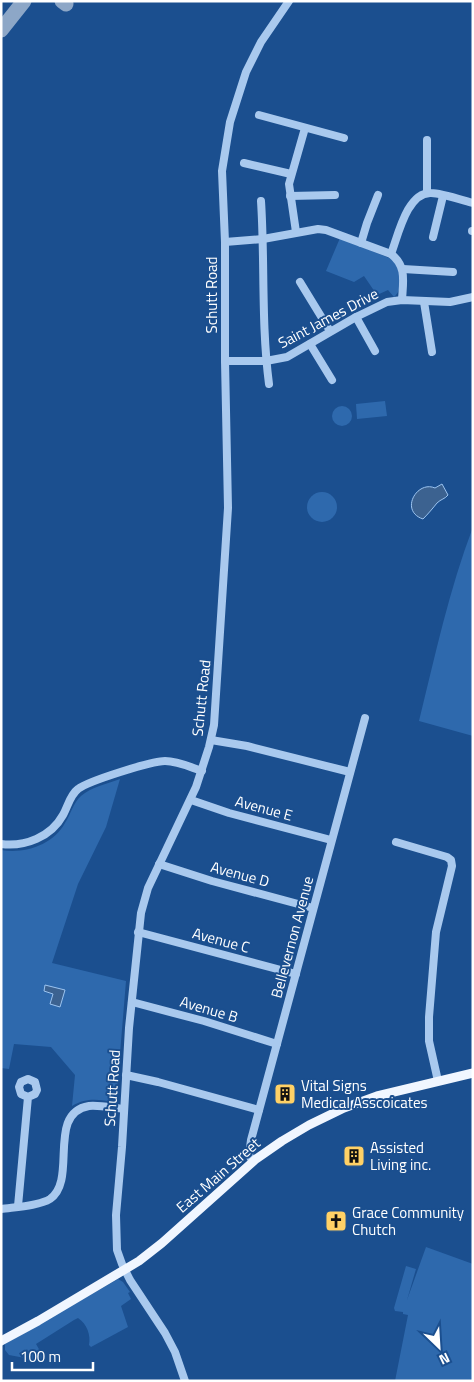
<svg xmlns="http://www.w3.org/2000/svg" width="474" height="1382" viewBox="0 0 474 1382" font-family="'Titillium Web',sans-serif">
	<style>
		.green { fill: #2e69ad }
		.water { fill: #3c6290; stroke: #9cc4f0 }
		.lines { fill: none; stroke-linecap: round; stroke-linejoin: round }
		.taxiway { stroke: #8da7c7; stroke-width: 15 }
		.minor { stroke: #a9c9ee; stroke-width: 8 }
		.major { stroke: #f0f6ff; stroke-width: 9 }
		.labels { text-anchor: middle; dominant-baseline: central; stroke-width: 4; stroke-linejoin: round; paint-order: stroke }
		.street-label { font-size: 15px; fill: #fff; stroke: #1b4f8f }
		.poi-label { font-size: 15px; fill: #fff; stroke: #1b4f8f; text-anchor: start }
	</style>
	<rect width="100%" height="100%" fill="#1b4f8f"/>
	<g class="green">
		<path d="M340,238L394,260C401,270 404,289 394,297L388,290L377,295L364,276L354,282L326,271Z"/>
		<polygon points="385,401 387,416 357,419 356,404"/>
		<circle cx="342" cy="416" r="10"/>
		<circle cx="322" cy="507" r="15"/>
		<path d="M473,527V736L419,721C435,656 449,590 473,527Z"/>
		<path d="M120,779L106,827L78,884L52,963L126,981L116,1102C98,1100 88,1097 72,1106L75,1075L51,1047L14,1044L9,1069L1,1068V850C25,854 53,845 65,823C71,814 73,803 81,796C91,787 107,784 120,779Z"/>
		<polygon points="426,1247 473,1264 473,1381 395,1381 408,1315 403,1314 403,1312 395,1311 394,1308 406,1266 416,1269 407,1300"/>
		<path d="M118,1279L123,1282L130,1292L128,1293L131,1299L121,1306L128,1327L91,1347L89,1345C91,1335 87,1324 78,1318L74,1320L36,1344L44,1358L41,1361L9,1355L5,1350V1344Z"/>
	</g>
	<g class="water">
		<path d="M442,484L448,495C445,499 441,499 437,503C433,508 428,514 423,519C399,511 417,480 435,488Z"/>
		<polygon points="45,985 65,990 60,1007 50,1004 53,994 44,991"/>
	</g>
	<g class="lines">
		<g class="taxiway">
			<polyline points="62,1 66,4"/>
			<polyline points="1,30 24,1"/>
		</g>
		<g class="minor">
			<polyline points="259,115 344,138"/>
			<polyline points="427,140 427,193"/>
			<polyline points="244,163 291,174"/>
			<polyline points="290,196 335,195"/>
			<path d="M261,201C265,262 261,323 269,384"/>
			<polyline points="472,231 473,231"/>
			<polyline points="296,232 289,184 305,128"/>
			<polyline points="433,237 443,196"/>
			<path d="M225,242L263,239L318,229L326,230L391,254C407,266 403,282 402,300"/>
			<polyline points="361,243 367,223 378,195"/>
			<path d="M391,254C398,236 407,192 431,193C441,193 462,200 473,203"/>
			<polyline points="403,269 453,272"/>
			<polyline points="300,282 330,331"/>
			<polyline points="424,302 432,352"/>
			<polyline points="356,317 375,351"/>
			<polyline points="310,344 332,380"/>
			<polyline points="225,361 266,361 287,357 356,317 387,302 402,300 450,302 473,297"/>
			<polyline points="211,740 247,746 350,772"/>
			<polyline points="191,800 229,813 331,840"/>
			<polyline points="396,842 447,857 451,860 452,866 436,932 429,1017 429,1041 438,1081"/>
			<path d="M1,844C25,847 51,837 63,815C68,806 70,795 78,789C88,781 152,761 165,761C178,761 190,767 202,771"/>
			<polyline points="159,864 212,881 313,908"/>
			<polyline points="138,932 296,974"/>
			<polyline points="132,1002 204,1021 277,1044"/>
			<polyline points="126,1075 158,1082 259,1110"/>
			<polyline points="253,1162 249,1155 251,1140 365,718"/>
			<polyline points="18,1206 28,1097 21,1094 19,1087 21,1082 28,1079 35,1082 37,1090 35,1094 28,1097"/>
			<path d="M1,1209C15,1207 39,1206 50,1199C78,1180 46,1113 89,1106C100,1105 113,1108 124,1109"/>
			<polyline points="185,1381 175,1352 165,1333 130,1280 122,1264 117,1250 116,1215 122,1147 129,1028 141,913 148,888 196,787 209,747 214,725 228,508 225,361 225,242 222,171 230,122 246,72 261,42 289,1"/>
		</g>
		<polyline class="major" points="1,1341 38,1321 139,1261 162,1243 256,1159 282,1141 309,1125 344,1108 377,1096 473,1073"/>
	</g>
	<defs>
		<g id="building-square" transform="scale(1.125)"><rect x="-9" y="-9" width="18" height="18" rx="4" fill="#ffd166" stroke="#1b4f8f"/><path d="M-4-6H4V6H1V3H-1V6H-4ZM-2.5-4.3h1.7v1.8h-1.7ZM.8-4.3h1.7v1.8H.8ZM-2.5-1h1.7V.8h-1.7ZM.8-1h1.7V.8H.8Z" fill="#111"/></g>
		<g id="church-square" transform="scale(1.125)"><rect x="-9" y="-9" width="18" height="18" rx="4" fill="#ffd166" stroke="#1b4f8f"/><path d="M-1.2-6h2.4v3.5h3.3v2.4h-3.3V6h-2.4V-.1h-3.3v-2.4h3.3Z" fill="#111"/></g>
	</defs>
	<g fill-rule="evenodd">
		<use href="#building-square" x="285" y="1094"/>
		<use href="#building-square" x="354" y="1156"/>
		<use href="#church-square" x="336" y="1221"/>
	</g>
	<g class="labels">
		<g class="street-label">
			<text transform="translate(211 295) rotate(-90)">Schutt Road</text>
			<text transform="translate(328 318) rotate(-28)">Saint James Drive</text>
			<text transform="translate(201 698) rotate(-84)">Schutt Road</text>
			<text transform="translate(264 808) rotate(15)">Avenue E</text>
			<text transform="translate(240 874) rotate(15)">Avenue D</text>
			<text transform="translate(292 937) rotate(-75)">Bellevernon Avenue</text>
			<text transform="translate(221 940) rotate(15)">Avenue C</text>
			<text transform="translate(209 1009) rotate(16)">Avenue B</text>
			<text transform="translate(112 1088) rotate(-86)">Schutt Road</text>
			<text transform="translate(218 1175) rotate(-41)">East Main Street</text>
		</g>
		<g class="poi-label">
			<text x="301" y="1085">Vital Signs<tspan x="301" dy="17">Medical Asscoicates</tspan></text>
			<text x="370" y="1147">Assisted<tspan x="370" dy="17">Living inc.</tspan></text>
			<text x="352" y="1212">Grace Community<tspan x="352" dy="17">Chutch</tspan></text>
		</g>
	</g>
	<rect width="474" height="1382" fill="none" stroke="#ffffff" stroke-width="5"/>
	<g transform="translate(439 1347) rotate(155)" stroke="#1b4f8f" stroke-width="4" paint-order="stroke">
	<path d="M0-4L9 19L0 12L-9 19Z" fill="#ffffff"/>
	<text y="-8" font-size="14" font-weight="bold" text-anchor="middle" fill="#ffffff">N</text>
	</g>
	<path d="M12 1362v8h81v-8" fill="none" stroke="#ffffff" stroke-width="2.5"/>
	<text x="20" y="1362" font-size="15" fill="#ffffff" stroke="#1b4f8f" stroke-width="4" paint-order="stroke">100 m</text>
</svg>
